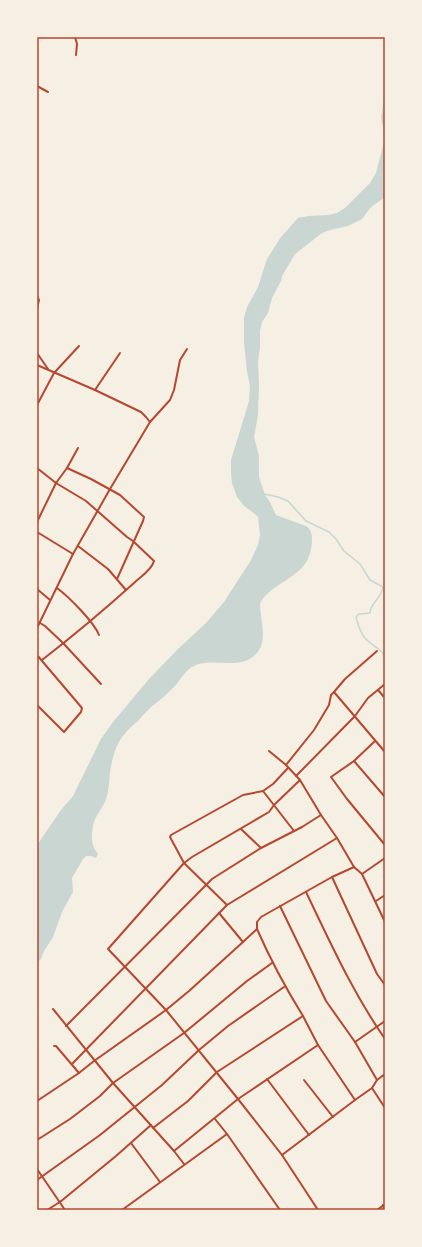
<svg xmlns="http://www.w3.org/2000/svg" width="422" height="1247" viewBox="0 0 422 1247" font-family="Ubuntu,sans-serif">
	<style>
		.water { fill: #c9d6d2 }
		.lines { fill: none; stroke-linecap: round; stroke-linejoin: round }
		.stream { stroke: #c9d6d2; stroke-width: 1.5 }
		.minor { stroke: #b5482f; stroke-width: 2 }
		.neatline { fill: none; stroke: #b5482f; stroke-width: 1.5 }
	</style>
	<rect width="100%" height="100%" fill="#f6efe4"/>
	<path class="water" d="M385,95V197L371,207L362,219L348,226L330,230L322,233L295,254L282,276L281,281L272,298L268,313L262,322L260,331V348L258,361L259,385L258,415L254,437L259,456V477L265,495L270,502L276,515L306,526C312,530 312,535 312,542C310,579 275,578 260,603C260,620 269,642 255,655C237,672 208,654 189,669C182,675 178,684 171,690C163,698 154,704 146,712C143,715 141,718 138,721C133,725 127,730 123,736C115,746 112,760 110,772C109,781 109,791 106,799C103,808 94,817 93,826C91,837 91,846 98,854L96,858L91,856H86L83,859L72,878L73,892L62,912L53,937L44,951L41,959L37,963V845L61,810L73,796L101,739L113,722L149,679L178,649L206,623L224,602L251,560L258,545L260,535L258,517L255,514L244,506L237,497L232,483L231,473V460L249,401L250,386L247,371L244,343V318L247,307L258,287L267,259L281,237L298,218L308,216L328,215L337,213L345,208L370,183L376,173L384,142V132L381,118Z"/>
	<g class="lines">
		<path class="stream" d="M264,494L278,497L288,501L306,521L329,532L336,539L344,551L360,564L370,580L383,587C382,598 370,603 370,613L359,614L356,617C358,624 360,633 365,638C371,645 380,648 385,656"/>
		<g class="minor">
			<polyline points="75,37 77,44 76,55"/>
			<polyline points="37,86 48,92"/>
			<polyline points="37,296 39,300 37,308"/>
			<polyline points="37,353 48,369"/>
			<polyline points="37,365 95,390 141,412 146,417 150,422"/>
			<polyline points="95,390 120,353"/>
			<polyline points="37,405 54,373 79,346"/>
			<path d="M37,468L56,483L86,501L127,537L133,541L154,561C152,570 140,577 134,583C104,610 73,636 42,660"/>
			<polyline points="67,468 91,479 120,495 144,517 143,521 117,579"/>
			<polyline points="37,522 56,483 67,468 78,448"/>
			<polyline points="37,532 73,554"/>
			<polyline points="78,546 108,569 126,590"/>
			<path d="M57,588C69,597 94,622 99,635"/>
			<polyline points="37,589 50,600"/>
			<polyline points="40,623 45,626 63,643 101,684"/>
			<polyline points="37,628 73,554 110,489 150,422 170,400 174,390 180,360 187,349"/>
			<polyline points="37,655 82,708 81,712 64,732 37,705"/>
			<polyline points="378,690 385,698"/>
			<polyline points="334,692 385,752"/>
			<polyline points="375,741 354,761 331,777 347,799 385,845"/>
			<polyline points="269,751 286,765 300,780 321,815 337,838 354,867 362,874 385,922"/>
			<polyline points="354,761 385,797"/>
			<polyline points="286,765 314,730 329,705 331,695 334,692 345,679 377,651"/>
			<polyline points="296,776 355,716 368,698 385,684"/>
			<polyline points="300,780 274,805 269,812 192,857 184,863 108,949 166,1010 238,1099 282,1155 318,1210"/>
			<polyline points="263,791 294,831"/>
			<polyline points="241,829 261,848"/>
			<polyline points="362,874 385,858"/>
			<polyline points="332,877 377,974 385,985"/>
			<path d="M306,892C330,942 353,993 385,1039"/>
			<polyline points="376,901 385,895"/>
			<polyline points="227,905 184,863 170,837 171,835 243,795 263,791 273,784 288,768"/>
			<polyline points="280,906 326,1001 355,1042 377,1080"/>
			<polyline points="257,929 257,922 261,917 332,877 354,867"/>
			<polyline points="53,1009 113,1083 174,1151 184,1164"/>
			<polyline points="66,1026 212,879 261,848 302,827 321,815"/>
			<polyline points="355,1042 385,1021"/>
			<polyline points="54,1046 56,1046 79,1073"/>
			<polyline points="72,1064 227,905 337,838"/>
			<polyline points="267,1079 309,1135"/>
			<polyline points="304,1080 333,1117"/>
			<polyline points="372,1088 377,1080 385,1074"/>
			<polyline points="355,1100 372,1088 385,1108"/>
			<polyline points="37,1101 79,1073 94,1061 166,1010 189,991 243,942 219,913"/>
			<polyline points="215,1119 227,1134 280,1210"/>
			<path d="M153,1128L188,1101L217,1072L303,1016C285,987 271,961 257,929L243,942"/>
			<polyline points="37,1140 70,1119 100,1096 113,1083 184,1033 247,981 272,963"/>
			<polyline points="131,1143 160,1182"/>
			<polyline points="174,1151 238,1099 318,1045"/>
			<polyline points="282,1155 355,1100 318,1045 303,1016"/>
			<polyline points="37,1169 65,1210"/>
			<polyline points="37,1180 100,1135 162,1085 199,1050 228,1026 284,987"/>
			<polyline points="383,1205 384,1210"/>
			<polyline points="47,1210 60,1202 116,1156 151,1125"/>
			<polyline points="122,1210 227,1134"/>
			<polyline points="377,1210 385,1204"/>
		</g>
	</g>
	<rect width="422" height="1247" fill="none" stroke="#f6efe4" stroke-width="76"/>
	<rect x="38" y="38" width="346" height="1171" class="neatline"/>
</svg>
